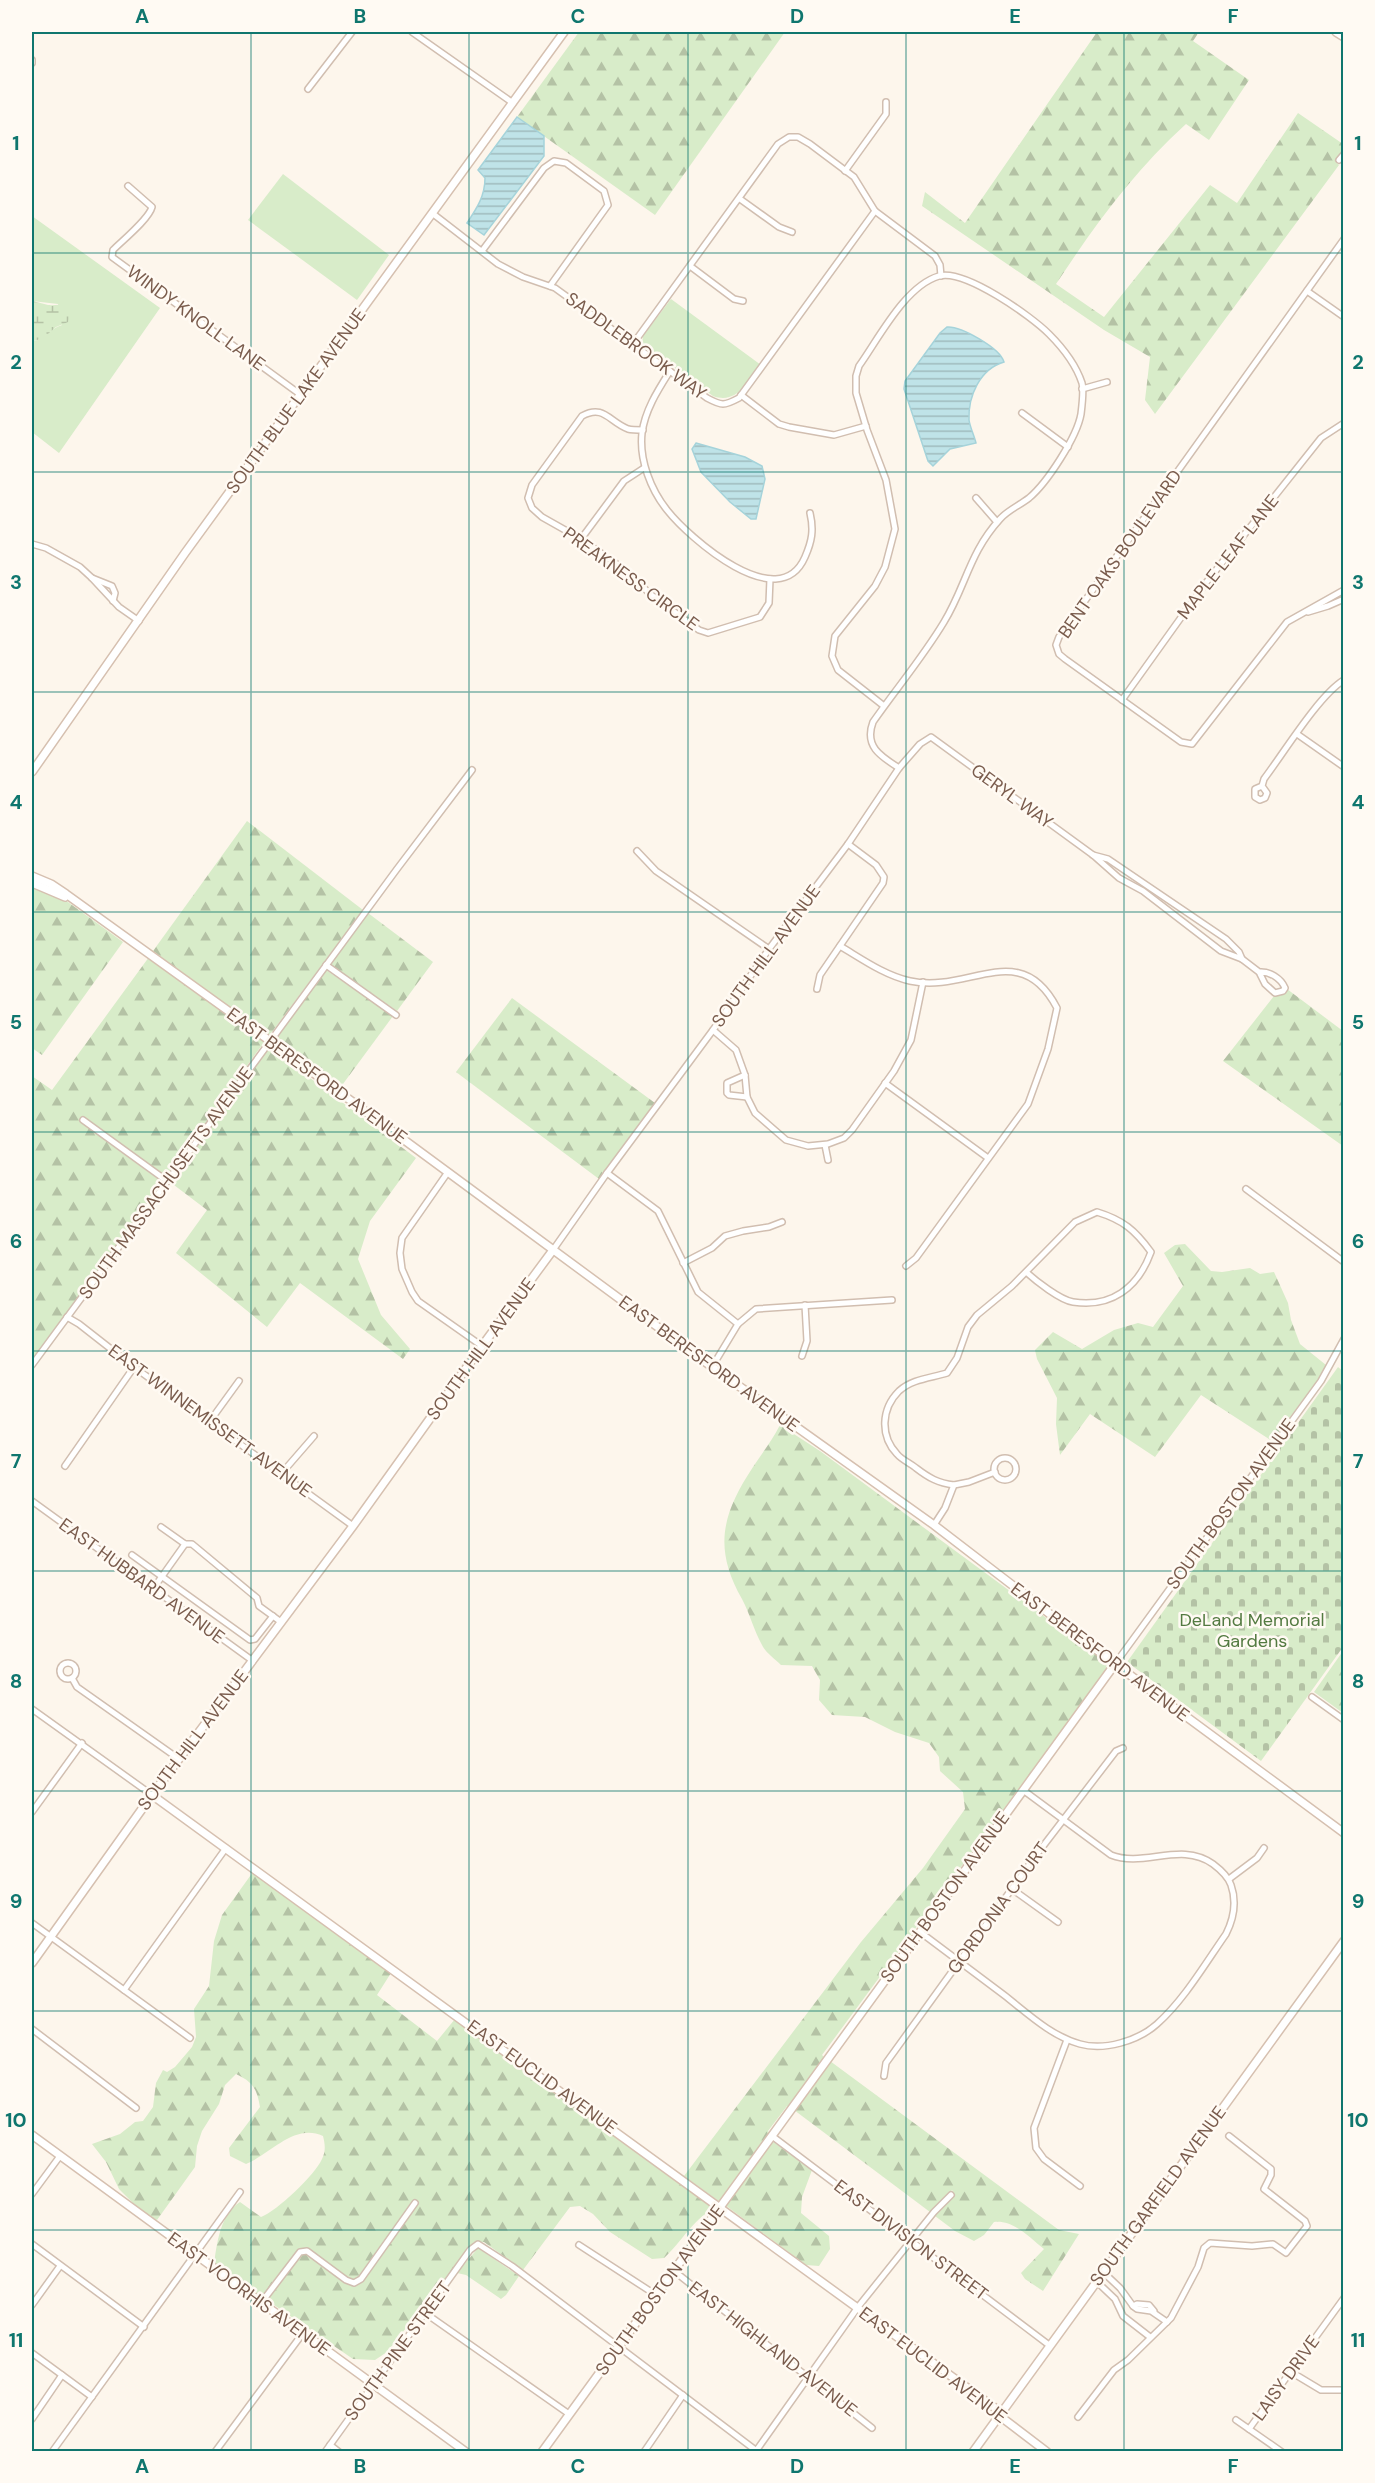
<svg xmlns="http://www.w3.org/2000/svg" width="1375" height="2483" viewBox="0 0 1375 2483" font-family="'DM Sans',sans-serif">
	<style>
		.green { fill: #d8ecc9 }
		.forest { fill: url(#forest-firs) }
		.wetland { fill: url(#wetland-marsh) }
		.cemetery { fill: url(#cemetery-stones) }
		.water { fill: url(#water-rules); stroke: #a5d3da; stroke-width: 1.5 }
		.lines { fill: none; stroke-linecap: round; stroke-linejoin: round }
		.street-casing { stroke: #d1beb0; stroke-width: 8 }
		.secondary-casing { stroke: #d6c0b0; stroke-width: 10 }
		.street { stroke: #fff; stroke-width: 5 }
		.secondary { stroke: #fff; stroke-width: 7 }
		.grid { fill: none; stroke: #0f766e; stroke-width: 1.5; stroke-opacity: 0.55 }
		.labels { text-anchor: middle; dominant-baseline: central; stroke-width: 5; stroke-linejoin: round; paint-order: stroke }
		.street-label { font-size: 18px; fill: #7a5c4d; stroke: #fffaf3 }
		.park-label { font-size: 18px; fill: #537a41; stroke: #fffaf3 }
		.neatline { fill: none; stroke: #0f766e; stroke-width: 2 }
		.grid-label { font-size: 20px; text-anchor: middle; font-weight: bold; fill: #0f766e }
	</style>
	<defs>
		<pattern id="forest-firs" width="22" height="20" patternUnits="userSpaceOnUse" patternTransform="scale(1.5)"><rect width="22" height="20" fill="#d8ecc9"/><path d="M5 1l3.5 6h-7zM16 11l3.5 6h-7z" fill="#b4c2a5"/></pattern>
		<pattern id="wetland-marsh" width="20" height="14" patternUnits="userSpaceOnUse" patternTransform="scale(1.5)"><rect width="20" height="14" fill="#d8ecc9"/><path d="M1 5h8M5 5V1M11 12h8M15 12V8" fill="none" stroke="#b4c2a5"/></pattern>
		<pattern id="cemetery-stones" width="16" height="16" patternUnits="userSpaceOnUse" patternTransform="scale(1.5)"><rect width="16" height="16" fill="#d8ecc9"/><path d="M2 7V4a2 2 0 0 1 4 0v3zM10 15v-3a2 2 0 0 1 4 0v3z" fill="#b4c2a5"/></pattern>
		<pattern id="water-rules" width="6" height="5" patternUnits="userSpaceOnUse" patternTransform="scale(1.5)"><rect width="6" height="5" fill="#bfe3e8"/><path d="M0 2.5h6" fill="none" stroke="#a0bbbe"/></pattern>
	</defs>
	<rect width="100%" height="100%" fill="#fdf6ec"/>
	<g class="green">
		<polygon points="283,174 389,255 357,300 248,220"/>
		<path d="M32,216L160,308L59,453L32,432V341C45,340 49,329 62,325L58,304L32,301Z"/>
		<path d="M671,299L761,365C748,381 737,405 713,396L642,344L643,336Z"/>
	</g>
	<g class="forest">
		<polygon points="579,32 785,32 655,215 517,117"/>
		<path d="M1097,32H1199L1193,41L1249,80L1209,140L1186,124C1134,171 1095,225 1056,284L1104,317L1210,185L1237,203L1298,113L1343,144V149L1335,161L1339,165L1155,414L1145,400L1150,357L1104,330L922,206L925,192L965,223Z"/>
		<polygon points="247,821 363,910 269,1036 153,951"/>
		<polygon points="32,876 123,942 42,1055 32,1048"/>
		<polygon points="368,913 433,962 397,1011 330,964"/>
		<polygon points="149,957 265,1041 166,1177 82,1116 79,1121 162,1182 32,1360 32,1076 52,1090"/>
		<polygon points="326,970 393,1016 340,1088 274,1040"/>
		<polygon points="1287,989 1343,1031 1343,1146 1223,1061 1274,996 1280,996"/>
		<polygon points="512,998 655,1103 599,1179 456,1072"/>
		<polygon points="269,1047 416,1158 370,1221 358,1259 381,1315 410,1349 403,1359 300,1283 267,1327 176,1253 207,1210 170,1182"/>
		<polygon points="1185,1244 1211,1271 1222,1272 1250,1268 1260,1274 1274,1272 1288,1303 1291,1320 1300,1344 1326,1365 1318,1380 1272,1441 1201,1395 1155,1457 1090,1414 1060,1455 1056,1424 1057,1398 1037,1359 1035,1350 1053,1332 1082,1349 1114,1330 1138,1323 1153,1327 1183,1286 1164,1253 1175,1245"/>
		<path d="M780,1425L820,1451L1110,1665L822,2055L825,2058L789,2107L787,2106L768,2131L770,2134L720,2202L684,2176L861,1942L923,1868L965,1809L963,1792L940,1771L939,1757L929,1743L895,1732L865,1717L832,1715L819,1700L820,1680L812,1666L781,1665C775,1659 766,1653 762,1645C754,1631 750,1614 742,1599C713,1548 722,1514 753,1467C762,1453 772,1441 780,1425Z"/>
		<polygon points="1343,1651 1344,1713 1343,1713 1314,1692"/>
		<path d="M253,1872L391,1973L377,1995L437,2041L455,2019L715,2209C697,2214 680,2244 664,2258L652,2259L610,2232L593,2214L580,2206L570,2207L523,2270L484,2242H474L387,2352L375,2360L353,2359L214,2264C217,2243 220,2215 240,2202L261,2217C277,2211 315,2175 322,2159C326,2151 325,2144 323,2136C294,2123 271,2154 246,2164L230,2156L229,2148L260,2107C257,2089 253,2082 236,2074L225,2085L219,2104L202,2131L197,2146L195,2167L157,2220L142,2212L119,2189L106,2162L92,2144L120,2134L135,2122L143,2121L153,2107L156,2083L163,2070L167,2072L175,2067L192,2047L196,2037L194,2009L209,1986L214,1941L222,1915Z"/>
		<path d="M830,2061L1059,2230L1079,2234L1043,2291L1025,2279L1021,2273L1044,2249C1029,2237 1014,2220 994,2222L984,2235L974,2241L955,2231L935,2216L955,2195L952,2190L930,2212L794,2110Z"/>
		<polygon points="772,2141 812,2170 802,2197 801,2213 829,2236 830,2249 819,2266 806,2265 725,2205"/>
		<polygon points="478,2248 519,2276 506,2295 501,2299 466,2275 457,2273"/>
	</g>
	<path class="wetland" d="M32,301C38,302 43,304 48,305C58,306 66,301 71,313L68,322L56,327L42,339L32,341Z"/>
	<polygon class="cemetery" points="1338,1367 1344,1372 1343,1647 1261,1761 1127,1662"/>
	<g class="water">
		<path d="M517,117L544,136V156L484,235L467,223C477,208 485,196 485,178L478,170Z"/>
		<path d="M947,327C961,326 1000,348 1004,362C980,369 968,396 969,420C970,427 974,435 976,443L950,449L933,466L928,461L904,389L905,381L940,333Z"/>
		<polygon points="696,443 745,457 762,466 765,479 756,519 751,519 730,502 701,472 692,449"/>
	</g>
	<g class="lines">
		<g class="street-casing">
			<g id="street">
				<polyline points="412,32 513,103"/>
				<polyline points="32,60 32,63"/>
				<polyline points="308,89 352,32"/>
				<polyline points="1339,160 1344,154"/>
				<polyline points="845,171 886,114 886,102"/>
				<path d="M128,186L152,207C149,219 123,240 113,250L112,257L301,395"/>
				<polyline points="740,199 779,227 792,232"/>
				<path d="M432,213L498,264L523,277L555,288L707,398C722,406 724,406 739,398L875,211"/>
				<polyline points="1344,239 1059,637 1056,645 1059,654 1065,659 1181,742 1192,744 1287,622 1344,590"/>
				<polyline points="482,251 544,168 554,161 566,163 604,191 608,205 550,286"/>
				<polyline points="690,266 734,299 743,301"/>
				<polyline points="1307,291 1344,317"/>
				<polyline points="633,344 778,144 789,137 798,137 810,144 854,177 875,211 935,256 940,265 941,276"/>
				<path d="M670,371C658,390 645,410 642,433C639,460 651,490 667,510C689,538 779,617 805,557C812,541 814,530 810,513"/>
				<polyline points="1082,389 1107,382"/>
				<polyline points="741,395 779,424 789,427 834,435 866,426"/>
				<polyline points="1022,413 1068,447"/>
				<path d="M643,430C638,430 632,430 628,429C609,422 604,404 582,416L532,485L528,498L532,508L542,517L581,539L628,572L650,594L699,630L708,633L760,617L769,603L770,579"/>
				<polyline points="976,498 997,522"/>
				<polyline points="581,539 624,481 644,468"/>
				<polyline points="32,544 46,548 80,567 92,578 119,607 139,621"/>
				<polyline points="92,578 112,586 115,593 113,601"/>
				<polyline points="1308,612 1328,606 1344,599"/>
				<polyline points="1122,700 1205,584 1321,438 1344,423"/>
				<path d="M884,706L838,670L832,656L835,636L875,586L885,567L895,529L886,480L867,430L856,393V376L859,366C879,338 905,286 939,276C965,269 1031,316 1049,334C1062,347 1076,365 1082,383C1084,390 1082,406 1081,414C1077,437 1047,483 1029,498C1020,505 1008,510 1000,519C969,553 966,586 944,622C923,657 896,689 873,722C864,746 880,756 899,768"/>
				<polyline points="1297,734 1344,767"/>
				<path d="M1262,786L1267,793L1265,798L1260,800L1255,797V789L1262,786L1264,779C1283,754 1319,695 1344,680"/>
				<polyline points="637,851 656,871 769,949"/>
				<polyline points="1093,855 1108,859 1226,939 1239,952 1242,959"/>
				<path d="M840,946C862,959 884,975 910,981C969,994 1020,937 1057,1008L1048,1049L1028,1104L916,1258L906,1266"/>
				<polyline points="326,965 396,1015"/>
				<polyline points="817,989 820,975 883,883 884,877 876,865 848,844"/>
				<polyline points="713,1030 736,1050 745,1075 747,1097 755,1113 786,1140 808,1146 828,1144 844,1138 852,1130 894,1071 911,1040 923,982"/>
				<polyline points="745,1075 727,1083 727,1093 729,1095 747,1097"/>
				<polyline points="885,1083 988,1158"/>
				<polyline points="83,1120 167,1181"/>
				<polyline points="825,1145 828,1160"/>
				<polyline points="448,1172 402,1238 400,1253 402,1269 412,1292 418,1301 482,1346"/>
				<polyline points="607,1173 658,1211 698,1292 738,1324"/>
				<polyline points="1246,1189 1344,1262"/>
				<path d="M553,1250L607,1173L713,1030L769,949L848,844L899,768L920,744L931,737L1093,855L1119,878L1143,891L1221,951L1242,959L1259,972L1265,984L1275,993L1283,991L1285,988C1281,978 1269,971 1259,972"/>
				<polyline points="683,1263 712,1248 725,1236 743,1231 769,1227 782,1222"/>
				<polyline points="67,1317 79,1324 134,1367 353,1526"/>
				<polyline points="802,1356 807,1341 805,1305"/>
				<polyline points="32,1365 397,869 472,770"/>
				<polyline points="712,1367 738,1324 756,1309 892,1300"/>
				<polyline points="210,1421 239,1381"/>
				<circle cx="1005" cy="1469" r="11"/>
				<polyline points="65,1466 134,1367"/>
				<polyline points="281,1474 314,1436"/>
				<path d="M954,1485C938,1483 929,1478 916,1468C910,1463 902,1460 897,1454C880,1436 881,1409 899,1391C912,1379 931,1378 947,1373L957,1358L968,1327L977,1315L1012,1286L1075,1222L1097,1212C1123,1220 1135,1230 1151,1252C1138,1288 1111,1308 1073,1302C1060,1300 1036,1281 1026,1272"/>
				<polyline points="32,1501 253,1661"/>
				<polyline points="934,1525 945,1508 954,1485 969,1482 995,1472"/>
				<polyline points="161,1527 185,1544 192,1544 257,1598 259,1606 281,1622"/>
				<polyline points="132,1555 250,1640 255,1639 273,1616"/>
				<polyline points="153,1589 185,1544"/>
				<circle cx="68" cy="1671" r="8"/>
				<polyline points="1115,1664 1321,1381 1344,1339"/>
				<polyline points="72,1678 77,1687 179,1759"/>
				<polyline points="1312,1697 1344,1720"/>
				<polyline points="32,1709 152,1795"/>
				<polyline points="32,1812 82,1743"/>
				<polyline points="1229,1879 1257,1858 1264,1848"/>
				<polyline points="1012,1889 1058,1922"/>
				<polyline points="32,1923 190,2038"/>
				<path d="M920,1932C948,1953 976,1974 1004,1995C1027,2013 1051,2036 1080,2044C1104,2051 1138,2041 1157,2024C1184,2000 1205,1964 1226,1934C1234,1918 1237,1902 1231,1885C1228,1876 1221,1870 1213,1864C1181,1841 1144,1868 1111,1855L1023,1790"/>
				<polyline points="124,1990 226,1848"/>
				<polyline points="32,2029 136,2108"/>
				<polyline points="1067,2040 1034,2128 1036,2148 1044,2159 1080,2186"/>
				<polyline points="884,2076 886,2063 1037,1854 1116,1751 1123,1748"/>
				<polyline points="772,2136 1049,2345"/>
				<polyline points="32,2194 60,2156"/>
				<polyline points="32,2244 144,2327"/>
				<polyline points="579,2245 656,2295"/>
				<polyline points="674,2271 872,2428"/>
				<polyline points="1103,2272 1120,2288 1133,2306 1137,2309 1151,2311 1167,2322"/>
				<polyline points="1096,2281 1115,2299 1123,2316 1150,2337"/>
				<polyline points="261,2303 300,2252 307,2251 346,2280 354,2283 361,2279 415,2203"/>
				<polyline points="32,2305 60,2266"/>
				<polyline points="1133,2306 1137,2304 1149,2305 1154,2311"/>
				<polyline points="425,2313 569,2414"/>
				<polyline points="32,2353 92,2397"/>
				<polyline points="1291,2372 1321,2390 1344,2390"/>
				<polyline points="1078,2417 1114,2370 1128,2360 1171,2318 1198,2267 1204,2248 1210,2243 1252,2246 1273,2244 1286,2253 1307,2226 1305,2221 1264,2189 1271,2175 1271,2169 1229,2136"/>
				<polyline points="32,2419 62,2375"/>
				<polyline points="1236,2420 1282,2452"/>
				<polyline points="1249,2429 1344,2298"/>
				<polyline points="330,2445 339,2452"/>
				<polyline points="756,2451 858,2307 934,2212 951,2195"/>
				<polyline points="52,2452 240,2192"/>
				<polyline points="215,2452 303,2333"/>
				<polyline points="325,2452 470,2250 478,2244 512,2266 758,2452"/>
				<polyline points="644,2452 683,2395"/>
			</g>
		</g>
		<g class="secondary-casing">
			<g id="secondary">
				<polyline points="1336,32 1344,37"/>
				<polyline points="32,772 185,553 564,32"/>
				<polyline points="32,876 51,884 66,894 270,1041 708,1364 934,1525 1115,1664 1344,1833"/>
				<polyline points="32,883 65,897"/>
				<polyline points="152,1795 995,2408 1005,2420 1047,2452"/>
				<polyline points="32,1963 152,1795 353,1526 482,1346 553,1250"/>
				<polyline points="32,2135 466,2452"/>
				<polyline points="542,2452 1115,1664"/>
				<polyline points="973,2452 1344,1941"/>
			</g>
		</g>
		<use href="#street" class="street"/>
		<use href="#secondary" class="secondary"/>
	</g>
	<path class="grid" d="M251,32V2452M469,32V2452M688,32V2452M906,32V2452M1124,32V2452M32,253H1344M32,472H1344M32,692H1344M32,912H1344M32,1132H1344M32,1351H1344M32,1571H1344M32,1791H1344M32,2011H1344M32,2230H1344"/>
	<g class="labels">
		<g class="street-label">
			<text transform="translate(196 318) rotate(36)">WINDY KNOLL LANE</text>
			<text transform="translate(636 346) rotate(36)">SADDLEBROOK WAY</text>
			<text transform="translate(296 401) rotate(-54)">SOUTH BLUE LAKE AVENUE</text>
			<text transform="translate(1120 554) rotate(-55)">BENT OAKS BOULEVARD</text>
			<text transform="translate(1228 557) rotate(-52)">MAPLE LEAF LANE</text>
			<text transform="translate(631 579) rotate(36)">PREAKNESS CIRCLE</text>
			<text transform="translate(1012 796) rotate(36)">GERYL WAY</text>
			<text transform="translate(766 956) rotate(-54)">SOUTH HILL AVENUE</text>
			<text transform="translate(317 1076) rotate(36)">EAST BERESFORD AVENUE</text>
			<text transform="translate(166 1183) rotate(-54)">SOUTH MASSACHUSETTS AVENUE</text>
			<text transform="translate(481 1349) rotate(-54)">SOUTH HILL AVENUE</text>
			<text transform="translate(709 1364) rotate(36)">EAST BERESFORD AVENUE</text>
			<text transform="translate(210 1421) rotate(36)">EAST WINNEMISSETT AVENUE</text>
			<text transform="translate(1231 1504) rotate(-54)">SOUTH BOSTON AVENUE</text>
			<text transform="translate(142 1581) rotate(36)">EAST HUBBARD AVENUE</text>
			<text transform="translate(1100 1652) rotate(37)">EAST BERESFORD AVENUE</text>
			<text transform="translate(193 1740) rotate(-53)">SOUTH HILL AVENUE</text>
			<text transform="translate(945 1897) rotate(-54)">SOUTH BOSTON AVENUE</text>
			<text transform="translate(998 1908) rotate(-54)">GORDONIA COURT</text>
			<text transform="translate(542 2077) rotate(36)">EAST EUCLID AVENUE</text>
			<text transform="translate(1158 2196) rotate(-54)">SOUTH GARFIELD AVENUE</text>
			<text transform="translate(911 2240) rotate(37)">EAST DIVISION STREET</text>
			<text transform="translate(660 2290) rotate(-54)">SOUTH BOSTON AVENUE</text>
			<text transform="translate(249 2294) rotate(36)">EAST VOORHIS AVENUE</text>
			<text transform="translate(773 2349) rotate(38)">EAST HIGHLAND AVENUE</text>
			<text transform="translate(398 2351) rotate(-54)">SOUTH PINE STREET</text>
			<text transform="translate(933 2365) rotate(37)">EAST EUCLID AVENUE</text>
			<text transform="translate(1286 2378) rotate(-54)">LAISY DRIVE</text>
		</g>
		<g class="park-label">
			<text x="1252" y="1620">DeLand Memorial<tspan x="1252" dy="21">Gardens</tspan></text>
		</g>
	</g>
	<rect width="1375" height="2483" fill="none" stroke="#fffaf3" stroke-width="66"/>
	<rect x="33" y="33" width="1309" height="2417" class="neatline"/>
	<g class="grid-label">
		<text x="142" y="23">A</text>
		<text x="360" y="23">B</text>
		<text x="578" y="23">C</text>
		<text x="797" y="23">D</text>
		<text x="1015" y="23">E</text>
		<text x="1233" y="23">F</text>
		<text x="16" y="150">1</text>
		<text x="1358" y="150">1</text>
		<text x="16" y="369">2</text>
		<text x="1358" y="369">2</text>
		<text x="16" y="589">3</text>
		<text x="1358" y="589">3</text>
		<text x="16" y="809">4</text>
		<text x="1358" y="809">4</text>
		<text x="16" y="1029">5</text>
		<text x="1358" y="1029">5</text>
		<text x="16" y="1248">6</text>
		<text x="1358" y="1248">6</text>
		<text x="16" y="1468">7</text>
		<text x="1358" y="1468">7</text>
		<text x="16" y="1688">8</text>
		<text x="1358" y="1688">8</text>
		<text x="16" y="1908">9</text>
		<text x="1358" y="1908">9</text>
		<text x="16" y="2127">10</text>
		<text x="1358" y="2127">10</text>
		<text x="16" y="2347">11</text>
		<text x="1358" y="2347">11</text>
		<text x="142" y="2473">A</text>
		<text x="360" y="2473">B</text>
		<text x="578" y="2473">C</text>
		<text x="797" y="2473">D</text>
		<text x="1015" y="2473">E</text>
		<text x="1233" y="2473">F</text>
	</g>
</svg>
